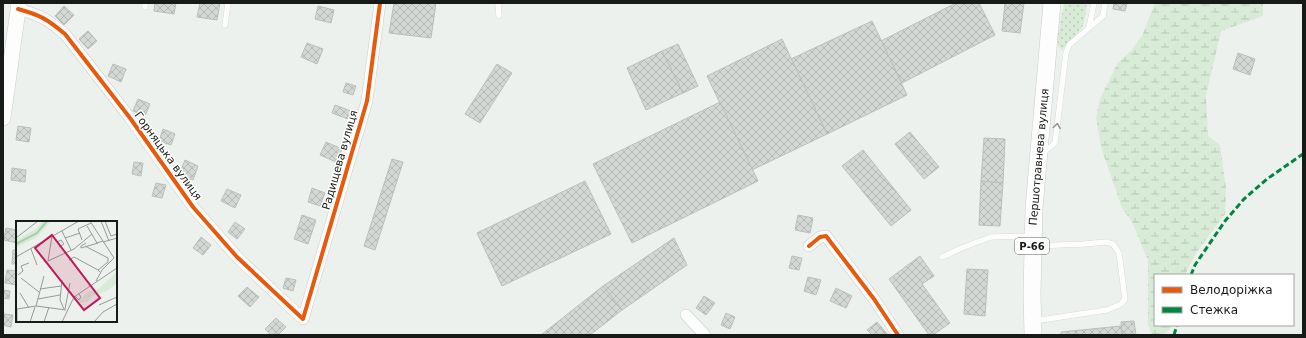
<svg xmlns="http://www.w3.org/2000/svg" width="1306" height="338" viewBox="0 0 1306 338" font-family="'DejaVu Sans',sans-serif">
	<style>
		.grass { fill: url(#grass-dots) }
		.wetland { fill: url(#wetland-marsh) }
		.building { fill: url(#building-cross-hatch); stroke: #bcbebc }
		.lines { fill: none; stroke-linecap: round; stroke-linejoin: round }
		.lane-casing { stroke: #cacdca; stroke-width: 6 }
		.street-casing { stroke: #cacdca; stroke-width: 12 }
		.secondary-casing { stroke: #cacdca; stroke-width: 16 }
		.primary-casing { stroke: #cacdca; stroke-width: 18 }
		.lane { stroke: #fcfdfc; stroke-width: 5.5 }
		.street { stroke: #fcfdfc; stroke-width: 11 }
		.secondary { stroke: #fcfdfc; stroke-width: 15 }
		.primary { stroke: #fcfdfc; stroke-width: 17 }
		.quiet { stroke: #00873e; stroke-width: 3; stroke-dasharray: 6 3; stroke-linecap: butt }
		.cycleway-casing { stroke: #fff; stroke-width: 6 }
		.cycleway { stroke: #e8590c; stroke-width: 4 }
		.oneway { stroke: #959795 }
		.labels { text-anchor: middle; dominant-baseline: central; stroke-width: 3; stroke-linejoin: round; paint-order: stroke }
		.shield { fill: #fff; stroke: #5d5f5d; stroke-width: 1 }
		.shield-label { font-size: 10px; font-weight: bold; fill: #171a17 }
		.street-label { font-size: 11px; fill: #171a17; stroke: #fff }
		.inset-river { fill: none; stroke: #acceab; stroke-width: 2 }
		.inset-road { fill: none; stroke: #979b97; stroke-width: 1 }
		.view { fill: #c2185b; fill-opacity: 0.15; stroke: #c2185b; stroke-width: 2 }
		.inset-edge { fill: none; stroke: #171a17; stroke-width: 2 }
	</style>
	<defs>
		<pattern id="grass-dots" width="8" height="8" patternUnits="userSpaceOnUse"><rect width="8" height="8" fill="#d7ebd6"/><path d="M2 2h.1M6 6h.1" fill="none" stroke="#b8c9b7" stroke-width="1.8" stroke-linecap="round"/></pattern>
		<pattern id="wetland-marsh" width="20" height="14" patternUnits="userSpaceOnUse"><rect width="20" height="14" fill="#d7ebd6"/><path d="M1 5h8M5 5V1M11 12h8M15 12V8" fill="none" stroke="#b8c9b7"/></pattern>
		<pattern id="building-cross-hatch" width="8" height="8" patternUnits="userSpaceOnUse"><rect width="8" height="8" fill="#d4d8d4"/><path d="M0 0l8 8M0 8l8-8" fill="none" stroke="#b5b9b5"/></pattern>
	</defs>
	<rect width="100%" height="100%" fill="#edf1ed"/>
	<polygon class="grass" points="1064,3 1087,3 1084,23 1081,29 1062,50 1058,46 1058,34"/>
	<polygon class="wetland" points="1155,3 1263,3 1263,16 1221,31 1206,96 1208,136 1220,145 1226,188 1225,214 1196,253 1185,275 1155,275 1155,325 1174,325 1164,335 1152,335 1148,324 1148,260 1132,222 1122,208 1101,147 1096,118 1100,99 1117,64 1131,51 1142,36"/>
	<g class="building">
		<polygon points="155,3 176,3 174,14 154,11"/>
		<polygon points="200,3 220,3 217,20 197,17"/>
		<polygon points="394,3 436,3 431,38 389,33"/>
		<polygon points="956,3 979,3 995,35 902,83 881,41"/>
		<polygon points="1005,3 1024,3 1020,33 1002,31"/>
		<polygon points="1114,3 1127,3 1125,11 1113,9"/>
		<polygon points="64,6 74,15 64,25 55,16"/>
		<polygon points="318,6 334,10 331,23 315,19"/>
		<polygon points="872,21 907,95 827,134 791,59"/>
		<polygon points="88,31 97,41 88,49 79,39"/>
		<polygon points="782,39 827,134 752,170 707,76"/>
		<polygon points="307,43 323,49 317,64 301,57"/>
		<polygon points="678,44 698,86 683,93 662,51"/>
		<polygon points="662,51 683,93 646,110 627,68"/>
		<polygon points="1238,53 1255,59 1250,75 1233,69"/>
		<polygon points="113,64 126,69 121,82 108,76"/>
		<polygon points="497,64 512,73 480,123 465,114"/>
		<polygon points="346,83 356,86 353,95 343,92"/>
		<polygon points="138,99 150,104 145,116 133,111"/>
		<polygon points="720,102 758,181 632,243 593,164"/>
		<polygon points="335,105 351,111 348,119 332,113"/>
		<polygon points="18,126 31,128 29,142 16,140"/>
		<polygon points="163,129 175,134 171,145 159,141"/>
		<polygon points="910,132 939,167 924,179 895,144"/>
		<polygon points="984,138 1005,139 1003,183 981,181"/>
		<polygon points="326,142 342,149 336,162 320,155"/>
		<polygon points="863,150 911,210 891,226 842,166"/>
		<polygon points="392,159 403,162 375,250 364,246"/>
		<polygon points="185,160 198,166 193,180 179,175"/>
		<polygon points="134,162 143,163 141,176 132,174"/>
		<polygon points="12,168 26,170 25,182 11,180"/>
		<polygon points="585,181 611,234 502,286 477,233"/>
		<polygon points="981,181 1003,183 1000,226 979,225"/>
		<polygon points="156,183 166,185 162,198 152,196"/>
		<polygon points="312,188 325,193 320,206 308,202"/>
		<polygon points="227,189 241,195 235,208 221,201"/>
		<polygon points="302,215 316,220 312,232 298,228"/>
		<polygon points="798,215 813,218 810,233 795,230"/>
		<polygon points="235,222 245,229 237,239 228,232"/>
		<polygon points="6,228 17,230 17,243 4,240"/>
		<polygon points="298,228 312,232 308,244 294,239"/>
		<polygon points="201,237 211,245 203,255 193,248"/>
		<polygon points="674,238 687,265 622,310 603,286"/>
		<polygon points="13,250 17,250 17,264 12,264"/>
		<polygon points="792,256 802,258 799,270 789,268"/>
		<polygon points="920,256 934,276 922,284 950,323 933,335 929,335 889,279"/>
		<polygon points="967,269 988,270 985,316 964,314"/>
		<polygon points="7,270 17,271 17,285 5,283"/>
		<polygon points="808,277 821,280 816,295 804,291"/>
		<polygon points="286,278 296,280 293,291 283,288"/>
		<polygon points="603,286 622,310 590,335 541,335"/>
		<polygon points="247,287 259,297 250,307 238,296"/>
		<polygon points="836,288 852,296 846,308 830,301"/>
		<polygon points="3,290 10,291 9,299 3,298"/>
		<polygon points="704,296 715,303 706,315 696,308"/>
		<polygon points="726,313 735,317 730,329 721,325"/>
		<polygon points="3,314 13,315 11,327 3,325"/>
		<polygon points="276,318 286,327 278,335 271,335 265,329"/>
		<polygon points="1134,321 1136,335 1122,335 1121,322"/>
		<polygon points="877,322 888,335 872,335 867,330"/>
		<polygon points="1121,326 1122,335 1061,335 1061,332"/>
	</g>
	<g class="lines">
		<g class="lane-casing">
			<g id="lane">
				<polyline points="498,3 499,16"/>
				<polyline points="145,7 145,3"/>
				<polyline points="225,25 228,3"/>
				<polyline points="1090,27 1103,16 1105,3"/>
				<polyline points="1043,153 1055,143 1066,53 1069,45 1089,28 1094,3"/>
				<polyline points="942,257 964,247 991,237 1033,236"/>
				<polyline points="1034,321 1107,310 1121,304 1125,299 1119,253 1113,244 1107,242 1084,244 1034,246"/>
			</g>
		</g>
		<g class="street-casing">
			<g id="street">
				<path d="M18,9C40,15 47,19 65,34L130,118L193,207L237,257L303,319L367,101L380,3"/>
				<polyline points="809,246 820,237 826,236 874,299 898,335"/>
				<polyline points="686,315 705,335"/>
			</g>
		</g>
		<g class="secondary-casing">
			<polyline id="secondary" points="3,118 19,3"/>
		</g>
		<g class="primary-casing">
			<polyline id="primary" points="1033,335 1032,293 1034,208 1052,3"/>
		</g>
		<use href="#lane" class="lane"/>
		<use href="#street" class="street"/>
		<use href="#secondary" class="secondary"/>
		<use href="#primary" class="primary"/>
		<g class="quiet">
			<polyline points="1191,275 1195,265 1225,221 1244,199 1267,179 1303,154"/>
			<polyline points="1174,335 1177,325"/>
		</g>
		<g class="cycleway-casing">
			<g id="cycleway">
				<path d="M18,9C40,15 47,19 65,34L130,118L193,207L237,257L303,319L367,101L380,3"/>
				<polyline points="809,246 820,237 826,236 874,299 898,335"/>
			</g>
		</g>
		<use href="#cycleway" class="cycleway"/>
	</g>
	<defs><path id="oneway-chevron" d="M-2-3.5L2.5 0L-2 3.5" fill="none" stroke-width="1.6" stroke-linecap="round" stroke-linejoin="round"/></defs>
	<use class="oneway" href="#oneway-chevron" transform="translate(1057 126) rotate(-82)"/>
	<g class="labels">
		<rect class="shield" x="1015" y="238" width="34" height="16" rx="3"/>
		<g class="shield-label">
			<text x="1032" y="246">Р-66</text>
		</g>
		<g class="street-label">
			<text transform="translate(168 156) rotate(54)">Горняцька вулиця</text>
			<text transform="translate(1039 157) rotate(-85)">Першотравнева вулиця</text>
			<text transform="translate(340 160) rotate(-74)">Радищева вулиця</text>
		</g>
	</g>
	<g transform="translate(16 221)">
		<rect width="101" height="101" fill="#edf1ed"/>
		<path d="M27,0H35L21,16L0,27V19L20,8Z" fill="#d7ebd6"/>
		<path d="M101,51V62L91,70L76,75L71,81L62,82L71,71L82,68Z" fill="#d7ebd6"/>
		<path class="inset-river" d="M0,23L21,12L31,0"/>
		<path class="inset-road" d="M74,0L98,37L86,49L80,60M85,0L93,20M89,0L95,15L101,13M71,5L81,22L87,20M46,10L55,29M36,15L32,40L58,28L76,13M0,17L22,0M49,17L64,12M66,19L62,8L75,2M41,21L45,19L48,23L43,26M87,21L101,17M70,22L65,25V27L82,22M69,25L92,37V41L82,49L84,51M15,28L21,44M0,36L63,0M53,39L58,36L82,49M2,54L7,50L5,45L13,42M5,57L23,71M46,59L44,79L48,88M24,68L45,65M4,72L13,87M59,75L63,79L65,76L63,73M22,78L44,74M83,84L101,76M20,85L28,55M1,88L20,85L50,89M49,88L54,62M1,101V88M14,101L19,86M28,101L33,86M46,101L58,76L101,47M78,101L87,91L101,83"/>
		<path class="view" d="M36,14L84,77L68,89L19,27Z"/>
		<rect width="101" height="101" class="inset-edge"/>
	</g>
	<rect width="1306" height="338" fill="none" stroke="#171a17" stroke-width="8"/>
	<rect x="1154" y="274" width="140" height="52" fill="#ffffff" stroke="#a2a3a2"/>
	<rect x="1162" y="287" width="20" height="6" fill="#e8590c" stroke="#a2a3a2"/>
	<text x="1190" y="294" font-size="12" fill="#171a17">Велодоріжка</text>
	<rect x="1162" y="307" width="20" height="6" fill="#00873e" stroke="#a2a3a2"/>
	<text x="1190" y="314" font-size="12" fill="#171a17">Стежка</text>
</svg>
